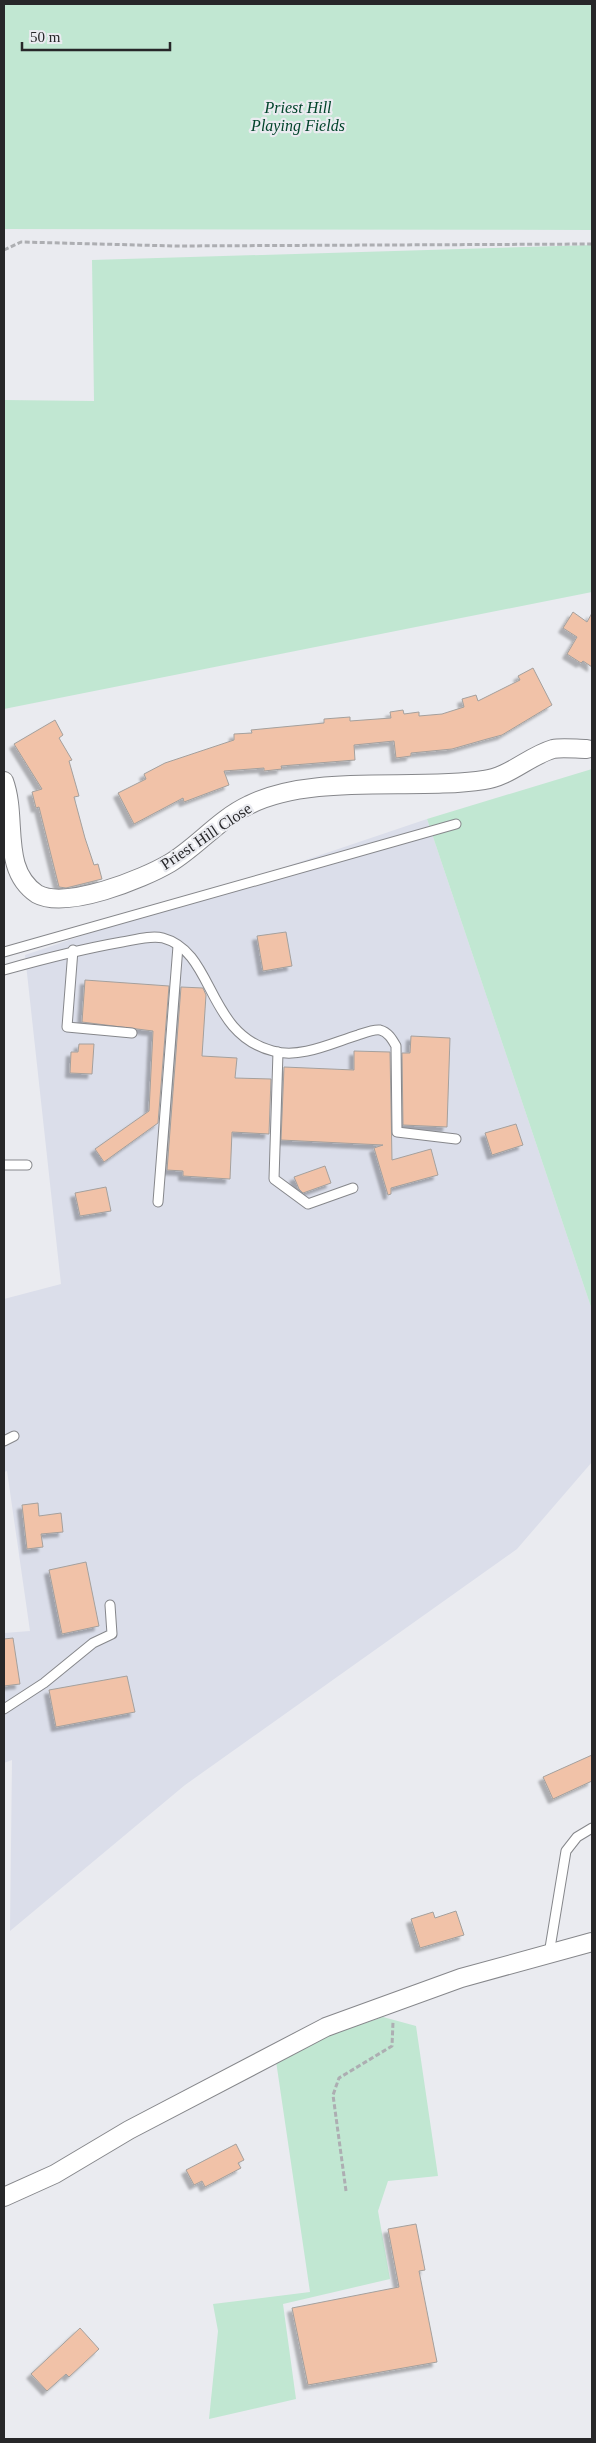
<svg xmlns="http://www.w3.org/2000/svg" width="596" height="2443" viewBox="0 0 596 2443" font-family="Georgia,serif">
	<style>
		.built { fill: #dbdeea }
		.green { fill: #c1e7d2 }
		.building { fill: #f1c2a8; stroke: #a4a09d; filter: url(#shadow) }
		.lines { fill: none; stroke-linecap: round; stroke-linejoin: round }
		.lane-casing { stroke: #86878b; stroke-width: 11 }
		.street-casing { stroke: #86878b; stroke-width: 20 }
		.path { stroke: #adaeb2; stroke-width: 3; stroke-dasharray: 5 2.5; stroke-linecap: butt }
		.lane { stroke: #fff; stroke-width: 9 }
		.street { stroke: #fff; stroke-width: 18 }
		.labels { text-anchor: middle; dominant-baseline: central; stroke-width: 4.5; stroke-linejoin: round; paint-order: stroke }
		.park-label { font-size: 16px; font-style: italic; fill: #02442b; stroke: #eaebf0 }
		.street-label { font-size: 16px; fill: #272729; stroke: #eaebf0 }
	</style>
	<defs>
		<filter id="shadow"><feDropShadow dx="-4.5" dy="4.5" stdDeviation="1" flood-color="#0004"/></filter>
	</defs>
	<rect width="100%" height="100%" fill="#eaebf0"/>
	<polygon class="built" points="427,819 592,1310 592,1462 517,1549 185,1785 10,1931 12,1760 4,1763 4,1633 30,1631 7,1471 4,1472 4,1299 61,1284 25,955"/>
	<g class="green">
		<polygon points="4,4 592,4 592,230 4,229"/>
		<polygon points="592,245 592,592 4,709 4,400 94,401 92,260"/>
		<polygon points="592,769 592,1310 427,819"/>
		<polygon points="383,2017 416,2026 438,2176 388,2181 378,2211 390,2279 283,2304 296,2399 209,2419 218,2331 213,2304 310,2292 276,2061 333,2034"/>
	</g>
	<g class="building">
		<polygon points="573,612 587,622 592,613 592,667 583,661 581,663 567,654 577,637 563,628"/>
		<polygon points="533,668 552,705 502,735 487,739 452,749 411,753 411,756 396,758 394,741 354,745 355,760 281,766 282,769 264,771 264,768 224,771 229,785 184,802 183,798 134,824 118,793 146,779 144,774 165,763 234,740 234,734 252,733 251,730 324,723 324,719 350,717 350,721 391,718 390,712 403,710 404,714 419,712 419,716 442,714 464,707 462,699 476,695 478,701 520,680 518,676"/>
		<polygon points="55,720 63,735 59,738 72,760 69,761 79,796 74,797 85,838 94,865 98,864 102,879 66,888 59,887 39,807 36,808 32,792 42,789 14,744"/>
		<polygon points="286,932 292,966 263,971 257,936"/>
		<polygon points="85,980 169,986 158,1123 104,1162 95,1149 149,1111 153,1031 82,1022"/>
		<polygon points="181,987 203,988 206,995 202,1056 237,1058 235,1078 271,1079 269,1134 232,1132 230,1179 183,1176 183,1171 167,1170"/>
		<polygon points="411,1036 450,1038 447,1127 403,1125 402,1053 410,1053"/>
		<polygon points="79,1044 94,1044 92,1074 70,1073 71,1052 78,1052"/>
		<polygon points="354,1051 390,1052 392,1160 431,1149 438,1175 391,1188 391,1194 388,1195 374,1148 383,1145 281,1140 284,1067 354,1070"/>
		<polygon points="516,1124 523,1145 492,1155 485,1133"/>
		<polygon points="325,1166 331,1183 303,1193 299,1189 294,1177"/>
		<polygon points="106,1187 111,1211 80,1216 75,1193"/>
		<polygon points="38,1503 39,1516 61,1513 63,1532 41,1534 43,1547 27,1549 22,1505"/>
		<polygon points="86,1562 99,1626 62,1634 49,1570"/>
		<polygon points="13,1638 20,1684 4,1686 4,1639"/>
		<polygon points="127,1676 135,1712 56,1727 49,1690"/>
		<polygon points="592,1755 592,1781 553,1799 543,1777"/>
		<polygon points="456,1911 464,1935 420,1948 411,1919 433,1912 435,1918"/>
		<polygon points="236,2144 244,2160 238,2163 241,2168 205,2187 202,2181 194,2185 186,2170"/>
		<polygon points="416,2224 425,2270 419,2271 437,2362 308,2385 292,2308 399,2287 388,2229"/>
		<polygon points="80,2328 99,2349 69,2377 66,2374 47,2391 31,2374"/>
	</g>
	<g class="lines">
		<g class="lane-casing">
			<g id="lane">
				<polyline points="73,950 67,1027 132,1033"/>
				<polyline points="4,952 456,824"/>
				<path d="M4,970C43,959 82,949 122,942C134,940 151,935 163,938C215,952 206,1034 273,1051C300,1059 332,1043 358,1035C364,1033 374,1029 380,1030C388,1032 392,1039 396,1046L397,1132L456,1139"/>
				<polyline points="278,1052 274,1179 308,1204 353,1188"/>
				<polyline points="4,1165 27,1165"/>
				<polyline points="158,1202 178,946"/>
				<polyline points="4,1441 14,1436"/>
				<polyline points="4,1709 44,1683 93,1643 112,1634 110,1605"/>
				<polyline points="549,1954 566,1851 577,1837 592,1828"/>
			</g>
		</g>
		<g class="street-casing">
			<g id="street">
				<path d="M4,781C18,819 0,869 37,894C66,910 143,879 170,863C198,846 219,819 249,805C312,773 414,791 484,780C509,777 529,756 553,749C562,747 577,749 587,749"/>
				<polyline points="4,2197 55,2174 129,2130 326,2027 461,1978 592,1942"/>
			</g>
		</g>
		<g class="path">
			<polyline points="4,250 21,242 176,246 592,244"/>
			<polyline points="346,2191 333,2095 339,2078 392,2046 393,2022"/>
		</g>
		<use href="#lane" class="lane"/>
		<use href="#street" class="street"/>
	</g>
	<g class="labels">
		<g class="park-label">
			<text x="298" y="107">Priest Hill<tspan x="298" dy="18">Playing Fields</tspan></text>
		</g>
		<g class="street-label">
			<text transform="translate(206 836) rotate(-34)">Priest Hill Close</text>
		</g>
	</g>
	<rect width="596" height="2443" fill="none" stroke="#272729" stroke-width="10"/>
	<path d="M22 42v8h148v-8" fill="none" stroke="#272729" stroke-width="2.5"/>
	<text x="30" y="42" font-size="15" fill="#272729" stroke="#eaebf0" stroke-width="4" paint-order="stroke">50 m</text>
</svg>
